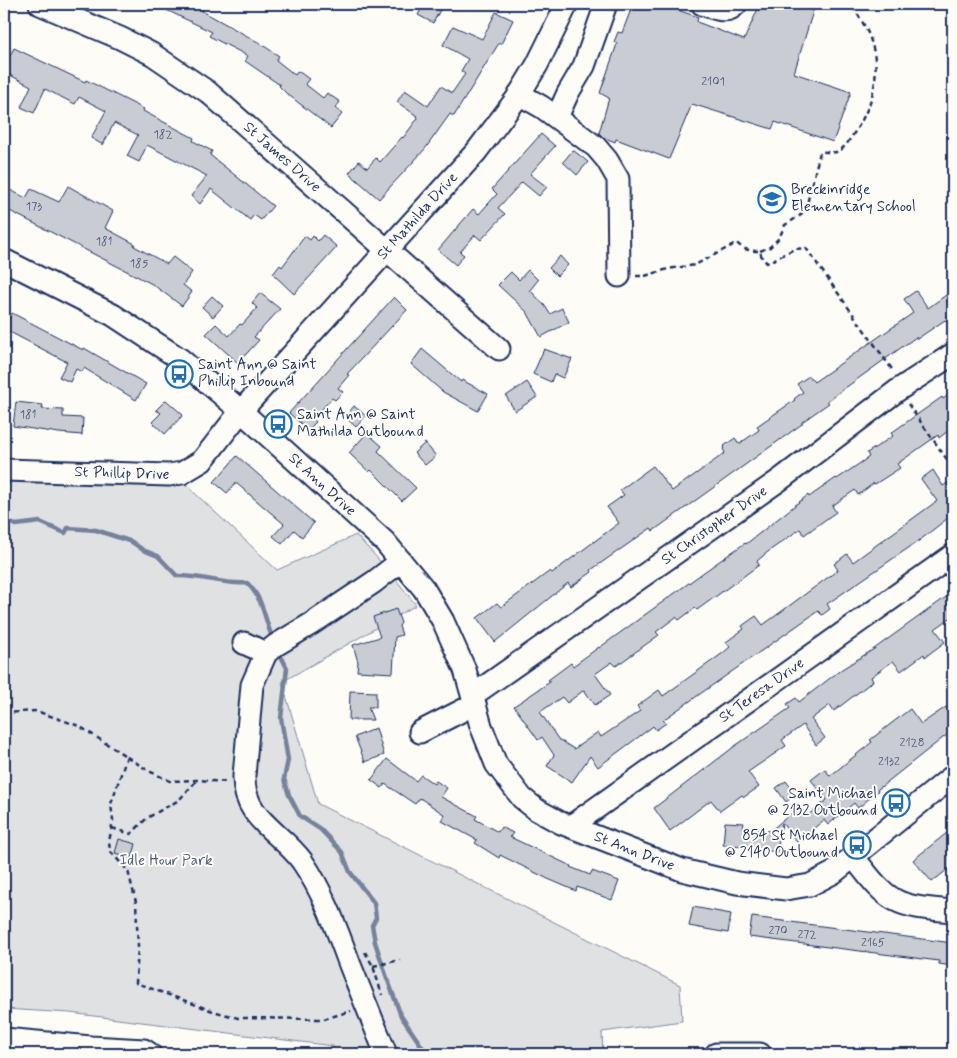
<svg xmlns="http://www.w3.org/2000/svg" width="957" height="1058" viewBox="0 0 957 1058" font-family="Mynerve,sans-serif">
	<style>
		.green { fill: #e0e1e3; stroke: #7e88a0 }
		.lines { fill: none; stroke-linecap: round; stroke-linejoin: round }
		.stream { stroke: #76819c; stroke-width: 4.5 }
		.building { fill: #c9ccd3; stroke: #1b2f5e }
		.minor-casing { stroke: #1b2f5e; stroke-width: 25 }
		.path { stroke: #1b2f5e; stroke-width: 2.5; stroke-dasharray: 5 4; stroke-linecap: butt }
		.minor { stroke: #fdfcf7; stroke-width: 21 }
		.labels { text-anchor: middle; dominant-baseline: central; stroke-width: 4; stroke-linejoin: round; paint-order: stroke }
		.number-label { font-size: 12px; fill: #46567b }
		.street-label { font-size: 15px; fill: #1b2f5e; stroke: #fdfcf7 }
		.poi-label { font-size: 15px; fill: #1b2f5e; stroke: #fdfcf7; text-anchor: start }
		.park-label { font-size: 15px; fill: #4c5c7f; stroke: #fdfcf7 }
	</style>
	<rect width="100%" height="100%" fill="#fdfcf7"/>
	<filter id="ink" filterUnits="userSpaceOnUse"><feTurbulence type="fractalNoise" baseFrequency=".02" numOctaves="2"/><feDisplacementMap in="SourceGraphic" scale="10" xChannelSelector="R" yChannelSelector="G"/><feConvolveMatrix kernelMatrix="1 2 1 2 8 2 1 2 1" color-interpolation-filters="sRGB"/></filter>
	<g filter="url(#ink)">
		<polygon class="green" points="4,479 184,483 277,570 356,535 390,572 416,605 282,682 318,804 680,985 682,1021 602,1032 603,1054 334,1054 333,1046 70,1013 4,1009"/>
		<g class="lines">
			<g class="stream">
				<path d="M4,520L16,525L40,522L65,533L68,528L96,530L132,542L143,550L158,556L177,576C201,575 223,585 247,583C264,599 264,619 273,639"/>
				<polyline points="282,658 287,668 281,718 288,760 284,779 289,795 300,816 320,829 342,852 350,872 374,903 376,918 372,925 375,942 386,975 401,1016 427,1054"/>
			</g>
		</g>
		<g class="building">
			<polygon points="154,4 195,4 203,8 202,11 258,42 279,56 276,60 295,75 298,71 309,79 305,84 323,98 327,93 340,102 335,108 342,114 331,128 286,93 279,86 280,85 245,61 248,56 209,36 212,32"/>
			<polygon points="424,4 427,4 440,10 433,23 418,15"/>
			<polygon points="633,4 660,4 698,17 697,22 744,40 760,4 804,4 814,8 794,73 851,92 833,142 775,122 772,129 692,104 669,159 616,139 615,142 603,137 599,133 609,98 600,93 617,44 614,42 618,32 622,33"/>
			<polygon points="496,12 513,20 501,44 499,43 454,116 450,114 425,149 379,199 349,173 359,161 367,168 376,158 380,162 402,137 403,138 418,118 417,116 397,102 405,90 428,106 441,86 452,93 465,74 461,71 468,59 443,45 453,26 482,39"/>
			<polygon points="14,48 85,82 86,80 144,109 143,111 194,138 193,141 212,151 210,155 273,206 261,220 254,215 250,220 211,189 200,204 191,196 207,176 147,145 139,162 127,156 138,135 114,123 103,145 91,138 106,111 79,97 75,104 45,89 34,113 21,107 31,86 4,72 4,67"/>
			<polygon points="541,134 555,146 530,174 547,187 539,196 522,182 498,208 505,214 481,240 475,235 460,252 464,255 456,265 438,250 473,209 479,214 497,194 492,189"/>
			<polygon points="573,150 588,162 577,175 563,162"/>
			<polygon points="68,186 113,211 105,228 135,244 134,246 167,264 173,257 192,272 183,285 192,292 182,306 152,284 4,208 4,187 26,198 31,189 59,202"/>
			<polygon points="323,235 337,247 294,294 273,274 280,265 282,267 305,236 310,240 313,236 318,241"/>
			<polygon points="560,256 568,265 557,276 549,268"/>
			<polygon points="528,270 538,280 530,290 545,306 550,314 562,308 569,322 541,337 527,312 498,285 511,272 519,280"/>
			<polygon points="953,290 953,316 946,321 945,320 917,339 916,337 827,401 829,403 802,422 802,424 653,531 651,528 591,570 592,572 571,587 568,583 495,642 477,618 497,603 501,607 550,571 552,573 619,523 607,507 624,495 620,490 653,466 672,491 725,453 723,449 725,447 724,446 735,438 739,444 759,430 757,426 795,400 794,399 803,392 797,384 809,376 814,382 913,313 904,299 916,291 928,308"/>
			<polygon points="260,293 280,309 254,337 259,340 238,363 206,334 216,324 229,336 240,324 242,325 257,308 252,303"/>
			<polygon points="212,296 223,306 213,317 202,307"/>
			<polygon points="394,297 407,310 347,374 349,375 338,388 343,392 335,400 332,398 313,419 316,422 308,430 289,413"/>
			<polygon points="12,313 83,350 84,348 146,384 136,400 84,368 82,372 76,369 70,382 59,377 67,362 4,329"/>
			<polygon points="422,349 461,382 462,380 488,394 478,411 443,392 411,364"/>
			<polygon points="544,349 572,359 563,378 554,374 551,382 533,374"/>
			<polygon points="527,382 537,397 515,411 506,396"/>
			<polygon points="953,392 953,427 939,438 938,435 897,464 900,468 875,484 874,483 858,495 855,490 832,506 836,512 804,535 800,529 769,551 757,561 759,565 697,610 695,608 679,620 676,617 656,632 659,635 616,666 612,662 595,674 610,695 595,705 584,690 567,703 562,697 540,712 558,739 574,749 598,732 601,737 640,711 637,706 659,690 663,696 723,653 730,647 726,642 744,629 742,626 756,616 763,625 838,570 834,564 847,554 853,562 937,501 921,479 933,470 943,486 953,479 953,514 920,540 827,604 830,609 822,615 818,611 663,720 666,723 656,730 653,726 652,727 598,767 590,756 572,782 547,766 554,755 542,737 538,740 514,706 550,682 548,680 571,663 573,666 599,647 599,648 704,572 745,543 746,544 808,495 809,497 836,478 837,479 869,457 867,453 893,436 891,433 942,397 943,399"/>
			<polygon points="166,400 183,415 165,434 152,422 161,413 156,410"/>
			<polygon points="16,402 43,405 42,409 63,410 63,417 83,418 82,435 59,433 13,426"/>
			<polygon points="354,406 366,416 356,427 345,417"/>
			<polygon points="367,433 382,446 378,451 416,488 402,501 371,470 369,472 349,453"/>
			<polygon points="425,443 436,456 425,465 414,453"/>
			<polygon points="237,456 314,523 302,537 294,530 282,544 273,536 284,524 236,483 227,493 214,482"/>
			<polygon points="953,592 953,616 935,629 945,642 925,657 924,654 901,671 893,661 871,677 873,681 834,711 830,705 811,719 825,738 816,745 803,725 782,740 786,746 748,772 759,787 744,797 742,795 720,811 711,800 670,831 654,808 735,746 790,708 787,704 796,698 799,702 842,669 874,649"/>
			<polygon points="396,609 401,623 399,626 402,635 395,637 393,673 357,671 358,662 353,645 380,637 373,617"/>
			<polygon points="350,691 376,692 376,707 368,707 373,720 349,720"/>
			<polygon points="946,707 953,716 953,730 877,790 878,791 858,808 854,803 828,825 824,820 797,842 782,823 777,852 748,848 748,846 723,845 725,822 744,823 743,827 770,831 799,807 807,816 827,800 811,780 825,769 830,776 872,742 870,740 910,709 921,724"/>
			<polygon points="376,728 384,755 365,762 355,737"/>
			<polygon points="387,759 416,781 421,775 434,784 436,781 447,788 441,797 477,816 475,819 498,832 501,827 513,833 510,837 571,866 570,867 590,875 592,871 619,881 612,900 577,887 576,891 548,879 500,855 499,858 475,843 477,840 442,821 445,815 420,798 415,804 385,784 382,788 371,780"/>
			<polygon points="786,781 796,794 786,802 776,788"/>
			<polygon points="953,828 953,865 932,882 913,860"/>
			<polygon points="119,839 136,844 132,858 115,853"/>
			<polygon points="693,907 731,914 728,933 689,926"/>
			<polygon points="752,917 953,943 953,963 952,966 939,964 939,961 749,937"/>
		</g>
		<g class="lines">
			<g class="minor-casing">
				<g id="minor">
					<path id="s1" d="M40,4L120,38L152,54L208,92L499,349"/>
					<path d="M702,4C714,8 727,15 736,4"/>
					<polyline points="519,94 542,107 596,147 607,160 618,179 619,276"/>
					<polyline points="557,117 568,93 584,66 606,4"/>
					<path id="s2" d="M4,260L113,315L180,359L241,411L385,542L424,589L443,621L465,670L481,726L496,764L522,798L537,810L561,823L682,870L737,883L786,889L810,885L833,873L953,776"/>
					<path id="s3" d="M4,470L169,475L182,473L202,461L241,411L476,152L517,98L537,65L567,4"/>
					<polyline points="244,643 266,653"/>
					<path id="s4" d="M473,695L781,479L898,390L953,354"/>
					<polyline points="420,732 475,704"/>
					<path id="s5" d="M571,826L953,555"/>
					<path d="M854,858C866,872 878,891 895,900C912,909 935,909 953,911"/>
					<polyline points="4,1039 91,1047 144,1050 150,1054"/>
					<path d="M386,1054C374,1025 362,995 350,965C337,930 324,893 302,861C280,831 243,819 244,776L252,685L266,653L276,645L311,624L374,582L401,561"/>
					<polyline points="716,1054 760,1054"/>
				</g>
			</g>
			<g class="path">
				<path d="M760,251L770,247L779,238L785,225L801,215L808,200L820,152C826,151 833,154 839,151C846,147 852,136 856,130C884,87 882,43 850,4"/>
				<path d="M636,276H645L668,269L695,265L737,243C743,250 751,251 760,251L762,258L767,263L794,249L806,248L894,372"/>
				<polyline points="908,404 953,468"/>
				<polyline points="4,713 36,711 79,726 149,771 170,781 197,780 227,782"/>
				<polyline points="127,756 111,804 113,820 109,842 110,851 128,871 136,902 138,946 136,983 213,1011 238,1018 324,1019 351,1011"/>
				<polyline points="112,828 131,834 147,818 179,800 196,781"/>
				<polyline points="365,952 373,966 382,995"/>
				<polyline points="373,966 400,960"/>
			</g>
			<use href="#minor" class="minor"/>
		</g>
	</g>
	<defs>
		<g id="school-ring" transform="scale(1.4375)"><circle r="9.5" fill="#fdfcf7" stroke="#1f6fb2" stroke-width="1.5"/><path d="M0-5L7-2L0 1L-7-2ZM-4 1L0 2.5L4 1V4Q0 6-4 4Z" fill="#1f6fb2"/></g>
		<g id="bus-ring" transform="scale(1.4375)"><circle r="9.5" fill="#fdfcf7" stroke="#1f6fb2" stroke-width="1.5"/><path d="M-5-6H5V4H4V6H2V4H-2V6H-4V4H-5ZM-3.5-4V0h7V-4ZM-3.5 1.2v1.5H-2V1.2ZM2 1.2v1.5H3.5V1.2Z" fill="#1f6fb2"/></g>
	</defs>
	<g fill-rule="evenodd">
		<use href="#school-ring" x="772" y="199"/>
		<use href="#bus-ring" x="179" y="374"/>
		<use href="#bus-ring" x="278" y="424"/>
		<use href="#bus-ring" x="896" y="803"/>
		<use href="#bus-ring" x="857" y="845"/>
	</g>
	<g class="labels">
		<g class="number-label">
			<text x="713" y="82">2101</text>
			<text x="163" y="135">182</text>
			<text x="34" y="207">173</text>
			<text x="104" y="242">181</text>
			<text x="139" y="264">185</text>
			<text x="28" y="415">181</text>
			<text x="912" y="743">2128</text>
			<text x="889" y="762">2132</text>
			<text x="778" y="931">270</text>
			<text x="807" y="935">272</text>
			<text x="873" y="943">2165</text>
		</g>
		<g class="street-label">
			<text stroke="none"><textPath href="#s1" startOffset="289">St James Drive</textPath></text>
			<text stroke="none"><textPath href="#s3" startOffset="528">St Mathilda Drive</textPath></text>
			<text stroke="none"><textPath href="#s3" startOffset="118">St Phillip Drive</textPath></text>
			<text stroke="none"><textPath href="#s2" startOffset="392">St Ann Drive</textPath></text>
			<text stroke="none"><textPath href="#s4" startOffset="295">St Christopher Drive</textPath></text>
			<text stroke="none"><textPath href="#s5" startOffset="234">St Teresa Drive</textPath></text>
			<text stroke="none"><textPath href="#s2" startOffset="896">St Ann Drive</textPath></text>
		</g>
		<g class="poi-label">
			<text x="791" y="190">Breckinridge<tspan x="791" dy="17">Elementary School</tspan></text>
			<text x="198" y="365">Saint Ann @ Saint<tspan x="198" dy="17">Phillip Inbound</tspan></text>
			<text x="297" y="415">Saint Ann @ Saint<tspan x="297" dy="17">Mathilda Outbound</tspan></text>
			<text x="877" y="794" text-anchor="end">Saint Michael<tspan x="877" dy="17">@ 2132 Outbound</tspan></text>
			<text x="838" y="836" text-anchor="end">854 St Michael<tspan x="838" dy="17">@ 2140 Outbound</tspan></text>
		</g>
		<g class="park-label">
			<text x="166" y="861">Idle Hour Park</text>
		</g>
	</g>
	<rect width="957" height="1058" fill="none" stroke="#fdfcf7" stroke-width="20"/>
	<rect x="10" y="10" width="937" height="1038" fill="none" stroke="#1b2f5e" stroke-width="2" filter="url(#ink)"/>
</svg>
